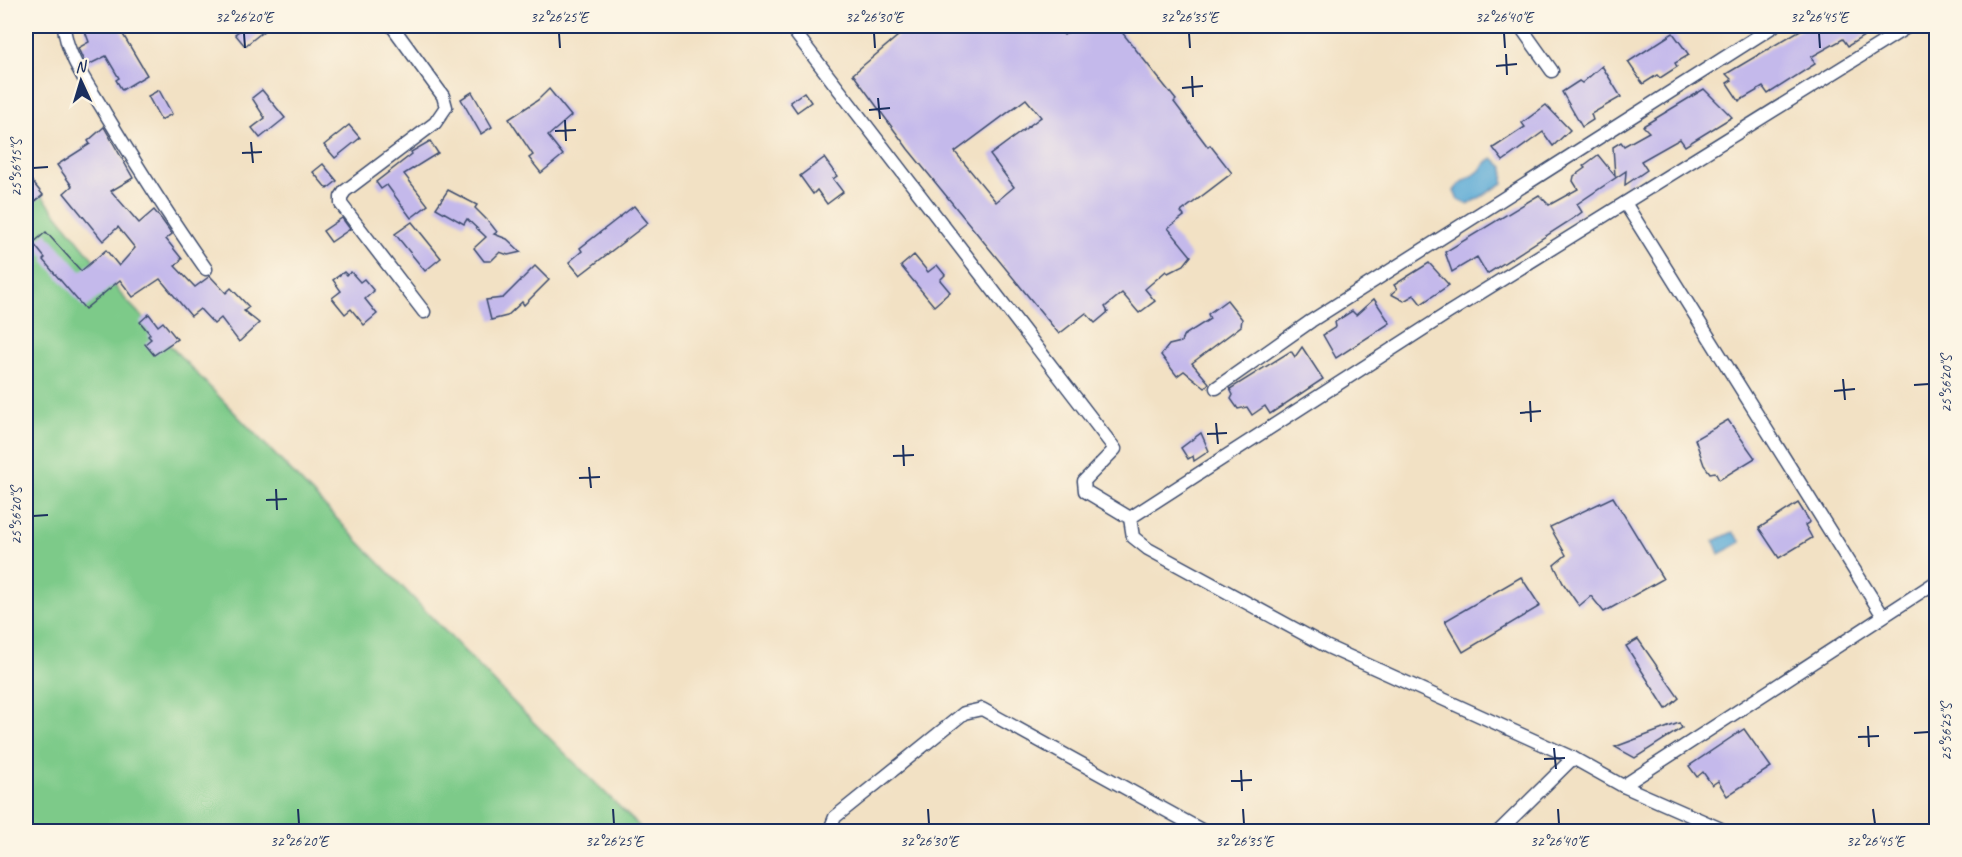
<svg xmlns="http://www.w3.org/2000/svg" width="1962" height="857" viewBox="0 0 1962 857" font-family="Caveat,sans-serif">
	<style>
		.green { fill: #7dca89; stroke: #4c7c74; stroke-width: 1.5 }
		.water { fill: #5dabd6; stroke: #3c6d9a; stroke-width: 1.5 }
		.building { fill: #c4b9eb; fill-rule: evenodd }
		.lines { fill: none; stroke-linecap: round; stroke-linejoin: round }
		.street-casing { stroke: #3b4a6d; stroke-width: 15 }
		.street { stroke: #fff; stroke-width: 12 }
		.ticks { fill: none; stroke: #1b2f5e; stroke-width: 2 }
		.neatline { fill: none; stroke: #1b2f5e; stroke-width: 2 }
		.ticks-label { font-size: 15px; text-anchor: middle; fill: #1b2f5e }
	</style>
	<rect width="100%" height="100%" fill="#fcf5e5"/>
	<filter id="ink" filterUnits="userSpaceOnUse"><feTurbulence type="fractalNoise" baseFrequency=".0167" numOctaves="2"/><feDisplacementMap in="SourceGraphic" scale="12" xChannelSelector="R" yChannelSelector="G"/><feConvolveMatrix kernelMatrix="1 2 1 2 8 2 1 2 1" color-interpolation-filters="sRGB"/></filter>
	<filter id="wash" filterUnits="userSpaceOnUse"><feTurbulence type="fractalNoise" baseFrequency=".008" numOctaves="4" result="noise"/><feDisplacementMap in="SourceGraphic" scale="24" xChannelSelector="R" yChannelSelector="G"/><feGaussianBlur stdDeviation="1.35" result="paint"/><feColorMatrix in="noise" values="0 0 0 0 0 0 0 0 0 0 0 0 0 0 0 0 0 1.4 0 .05"/><feComposite in="paint" operator="in"/></filter>
	<g filter="url(#wash)">
		<rect width="100%" height="100%" fill="#f2e1c4"/>
		<polygon class="green" points="26,176 126,300 522,711 644,831 26,831"/>
		<g class="water">
			<path d="M1493,158L1504,168L1503,183L1468,205L1458,200L1454,191C1461,180 1469,179 1478,172C1485,166 1485,161 1493,158Z"/>
			<polygon points="1733,532 1741,542 1719,554 1714,541"/>
		</g>
		<g id="blocks">
			<g class="building">
				<polygon points="83,26 118,26 147,75 122,90 116,80 119,78 106,56 86,66 78,48 89,42"/>
				<polygon points="246,26 270,26 245,46 235,34"/>
				<path d="M894,26H1057L1064,35L1077,26H1117L1176,100L1174,102L1208,147L1210,145L1232,173L1181,212L1184,216L1168,228L1191,256L1184,265L1168,273L1166,271L1145,289L1155,301L1139,313L1122,293L1105,307L1108,312L1095,323L1086,313L1059,334L908,149L853,74L899,35ZM1026,99L1041,117L990,155L1014,187L996,202L955,152Z"/>
				<polygon points="1807,26 1880,26 1848,46 1843,39 1811,57 1815,64 1768,94 1763,87 1739,101 1727,83 1732,80 1726,74"/>
				<polygon points="1673,33 1689,55 1675,63 1677,67 1660,78 1657,75 1643,84 1628,62"/>
				<polygon points="1602,66 1621,97 1591,114 1593,120 1582,127 1562,92 1579,81 1582,83"/>
				<polygon points="549,89 571,116 548,136 563,155 541,173 529,158 533,155 509,119 538,100"/>
				<polygon points="1704,89 1732,117 1685,146 1680,139 1641,161 1647,170 1625,185 1626,171 1577,204 1582,212 1574,218 1487,274 1477,257 1452,272 1445,252 1539,195 1549,205 1578,189 1573,181 1574,176 1585,168 1583,166 1598,155 1615,176 1613,147 1621,142 1624,146 1649,132 1643,126"/>
				<polygon points="159,90 172,114 161,120 148,96"/>
				<polygon points="262,90 285,118 260,138 252,128 265,118 252,98"/>
				<polygon points="472,92 492,127 481,134 461,99"/>
				<polygon points="804,92 811,102 797,112 790,102"/>
				<polygon points="1546,105 1570,130 1553,146 1543,132 1503,161 1493,148 1525,127 1522,123"/>
				<polygon points="349,125 360,138 335,158 324,145"/>
				<polygon points="104,127 133,178 111,191 139,223 154,210 162,220 172,234 166,239 182,259 175,266 195,287 210,276 226,293 231,288 249,307 244,311 259,323 239,342 221,318 214,324 200,309 191,316 160,279 133,297 120,280 85,309 43,260 45,258 33,243 46,232 81,271 106,250 119,266 135,248 118,227 103,241 64,193 72,186 57,165 90,144 88,141"/>
				<polygon points="430,141 438,153 404,174 428,205 411,218 387,185 381,189 376,182 412,154 411,152"/>
				<polygon points="824,158 837,176 833,179 843,192 827,204 817,190 813,194 800,176"/>
				<polygon points="323,164 337,181 327,189 313,172"/>
				<polygon points="26,174 43,195 26,209"/>
				<polygon points="448,190 477,205 475,208 490,223 497,232 494,234 507,239 521,252 508,255 500,252 491,261 484,261 474,248 486,237 467,219 464,224 436,208"/>
				<polygon points="634,206 648,223 580,275 569,262 582,251 580,248"/>
				<polygon points="342,218 350,229 331,242 323,231"/>
				<polygon points="412,222 441,258 425,271 395,234"/>
				<polygon points="914,255 928,272 937,265 945,275 940,280 950,292 934,306 901,266"/>
				<polygon points="1429,263 1449,285 1421,304 1414,295 1404,301 1391,294 1397,289 1394,285"/>
				<polygon points="535,266 549,280 524,305 522,302 507,316 491,320 486,300 503,298"/>
				<polygon points="344,272 347,275 351,272 360,282 364,279 374,291 365,299 377,314 364,325 351,309 345,314 332,298 341,291 333,280"/>
				<polygon points="1374,299 1390,323 1336,358 1323,335 1336,327 1335,322 1352,311 1356,315"/>
				<polygon points="1227,300 1242,319 1241,326 1192,363 1209,383 1205,388 1184,371 1177,376 1161,355 1169,345 1181,342 1183,336 1210,319 1208,314"/>
				<polygon points="149,314 158,326 163,322 177,339 154,355 145,344 151,339 148,336 150,334 140,322"/>
				<polygon points="1302,347 1323,379 1270,414 1265,406 1252,415 1247,407 1238,409 1231,399 1233,395 1230,389 1291,351 1295,357"/>
				<polygon points="1728,420 1755,458 1719,480 1715,472 1710,473 1704,465 1695,439"/>
				<polygon points="1201,433 1209,451 1194,461 1193,456 1188,459 1181,448"/>
				<polygon points="1613,497 1663,579 1604,612 1591,596 1579,606 1563,583 1554,565 1566,555 1550,527"/>
				<polygon points="1798,503 1810,522 1805,525 1812,538 1779,558 1759,528"/>
				<polygon points="1521,577 1540,606 1463,652 1445,621"/>
				<polygon points="1638,639 1679,698 1666,709 1626,646"/>
				<polygon points="1679,723 1682,728 1635,758 1615,747"/>
				<polygon points="1744,729 1771,767 1727,796 1718,781 1712,785 1703,772 1697,777 1689,766"/>
			</g>
		</g>
	</g>
	<g filter="url(#ink)">
		<use href="#blocks" fill-opacity="0" stroke="#3b4a6d" stroke-width="1.5"/>
		<g class="lines">
			<g class="street-casing">
				<g id="street">
					<path d="M64,26C66,56 90,87 105,113C137,166 170,218 206,269"/>
					<polyline points="392,26 443,96 446,107 435,123 345,191 341,197 341,204 424,312"/>
					<polyline points="790,26 1115,449 1084,481 1085,491 1130,518 1133,537 1148,549 1328,647 1573,758 1623,786 1728,832"/>
					<polyline points="1520,26 1552,71"/>
					<polyline points="1625,203 1883,616"/>
					<polyline points="1216,388 1311,321 1774,26"/>
					<polyline points="1130,518 1448,313 1909,26"/>
					<polyline points="1623,786 1936,582"/>
					<polyline points="829,832 835,817 964,713 982,709 1205,832"/>
					<polyline points="1498,832 1573,758"/>
				</g>
			</g>
			<use href="#street" class="street"/>
		</g>
	</g>
	<path class="ticks" d="M244,33L245,48M559,33L560,48M874,33L875,48M1189,33L1190,48M1504,33L1505,48M1819,33L1820,48M1506,54L1507,75M1496,66L1517,64M1192,76L1193,97M1182,88L1203,86M878,98L880,119M869,110L890,108M565,120L566,141M555,131L576,130M251,142L253,163M242,153L262,152M33,168L48,167M1843,379L1845,400M1914,385L1929,384M1834,391L1855,389M1530,401L1531,422M1520,413L1541,411M1216,423L1218,444M1207,434L1227,433M903,445L904,466M893,456L914,455M589,467L591,488M579,478L600,477M276,489L277,510M266,500L287,499M33,516L48,515M1868,726L1869,747M1914,733L1929,732M1858,737L1879,736M1554,748L1556,769M1544,759L1565,758M1241,770L1242,791M1231,781L1252,780M298,809L299,824M613,809L614,824M928,809L929,824M1243,809L1244,824M1558,809L1559,824M1873,809L1875,824"/>
	<rect width="1962" height="857" fill="none" stroke="#fcf5e5" stroke-width="66"/>
	<g transform="translate(81 81) rotate(356)" stroke="#fcf5e5" stroke-width="4.5" paint-order="stroke">
	<path d="M0-4.5L10 22L0 15L-10 22Z" fill="#1b2f5e"/>
	<text y="-9" font-size="16" font-weight="bold" text-anchor="middle" fill="#1b2f5e">N</text>
	</g>
	<rect x="33" y="33" width="1896" height="791" class="neatline"/>
	<g class="ticks-label">
		<text x="244" y="22">32°26'20"E</text>
		<text x="559" y="22">32°26'25"E</text>
		<text x="874" y="22">32°26'30"E</text>
		<text x="1189" y="22">32°26'35"E</text>
		<text x="1504" y="22">32°26'40"E</text>
		<text x="1819" y="22">32°26'45"E</text>
		<text transform="translate(16 168) rotate(-90)" y="5">25°56'15"S</text>
		<text transform="translate(1946 384) rotate(-90)" y="5">25°56'20"S</text>
		<text transform="translate(16 516) rotate(-90)" y="5">25°56'20"S</text>
		<text transform="translate(1946 732) rotate(-90)" y="5">25°56'25"S</text>
		<text x="299" y="846">32°26'20"E</text>
		<text x="614" y="846">32°26'25"E</text>
		<text x="929" y="846">32°26'30"E</text>
		<text x="1244" y="846">32°26'35"E</text>
		<text x="1559" y="846">32°26'40"E</text>
		<text x="1875" y="846">32°26'45"E</text>
	</g>
</svg>
